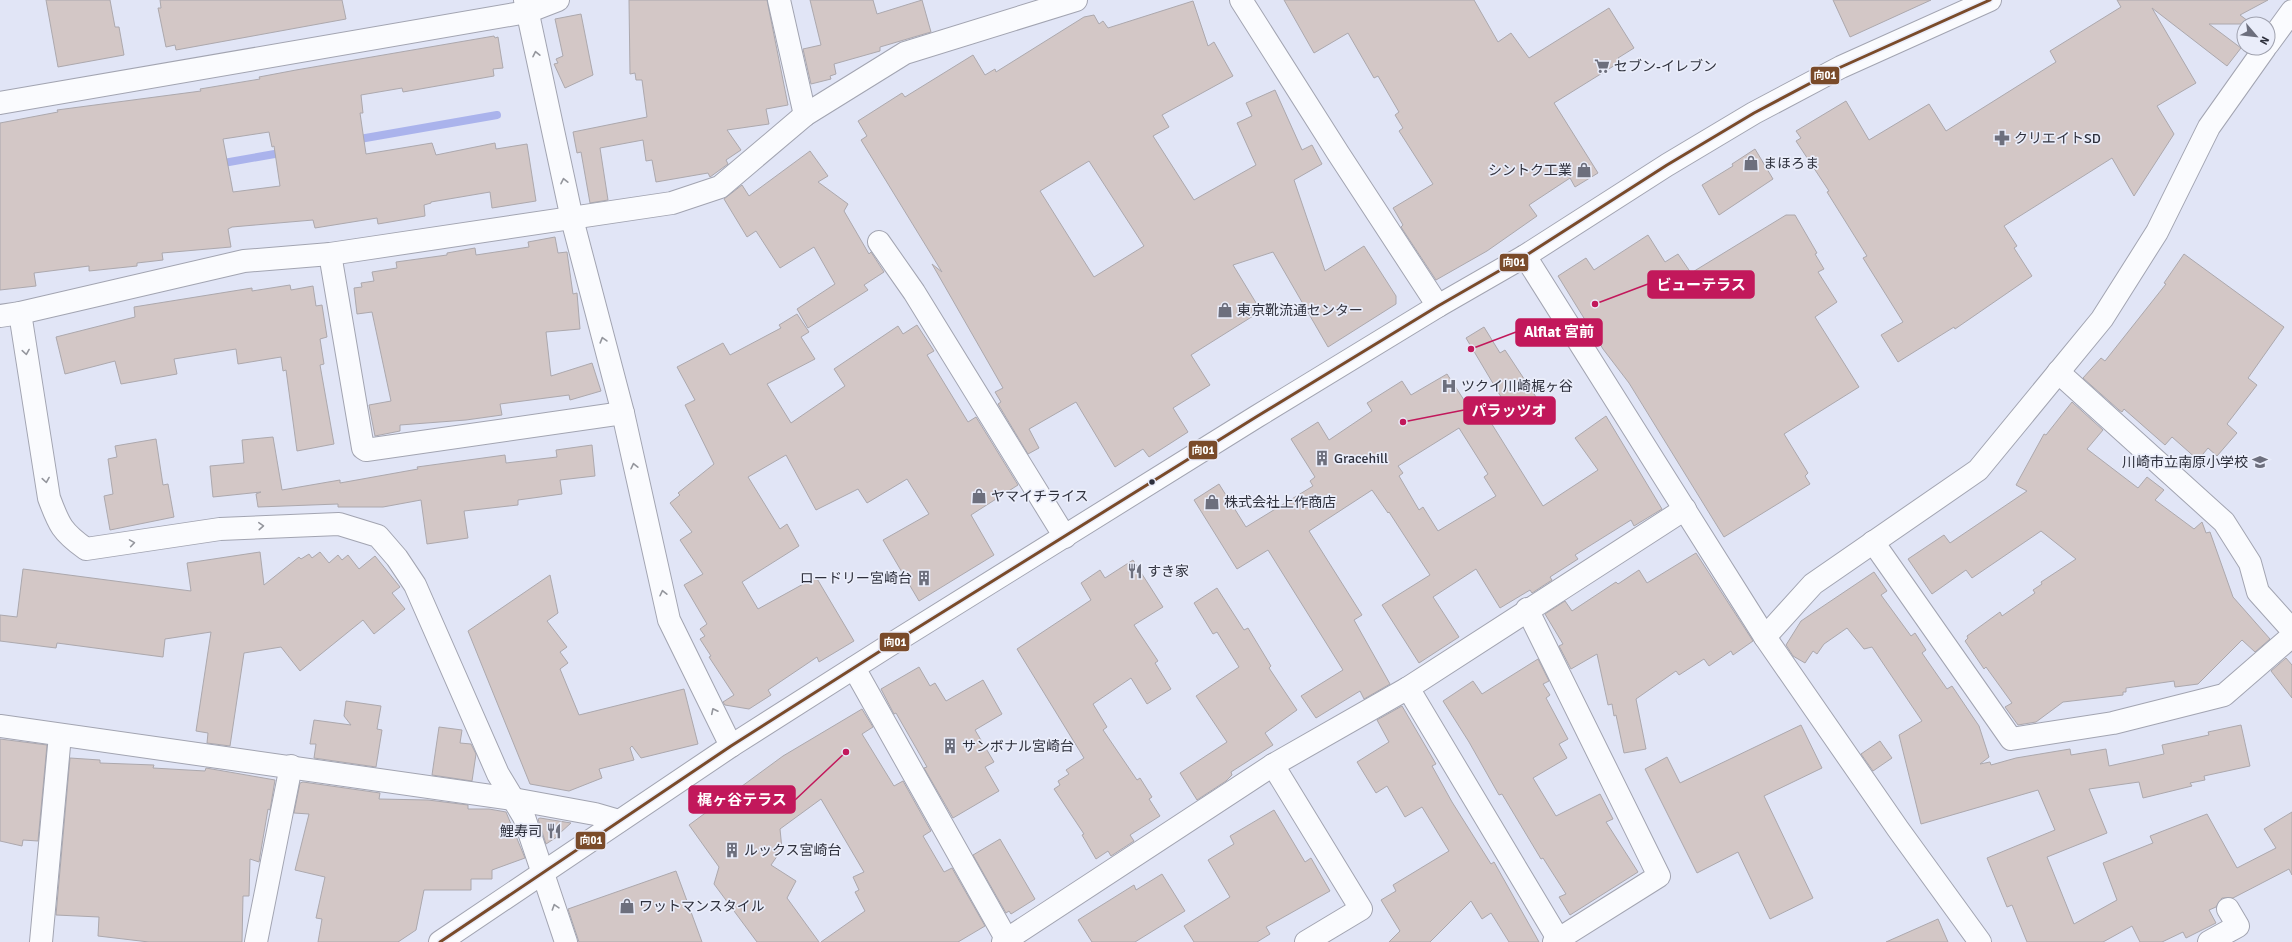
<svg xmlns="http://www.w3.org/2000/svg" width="2292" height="942" viewBox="0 0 2292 942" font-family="Signika,'Noto Sans JP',sans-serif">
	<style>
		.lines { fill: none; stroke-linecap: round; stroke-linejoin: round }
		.stream { stroke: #aab3ec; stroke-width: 8 }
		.building { fill: #d3c7c6; stroke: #aca8ad; fill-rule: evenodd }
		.street-casing { stroke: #a2a4b1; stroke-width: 24 }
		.secondary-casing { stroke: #a2a4b1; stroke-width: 24 }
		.street { stroke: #fafbfe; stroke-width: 22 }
		.secondary { stroke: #fafbfe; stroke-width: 22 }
		.bus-1-casing { stroke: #eaedfa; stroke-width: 6 }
		.bus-1 { stroke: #7a4b2a; stroke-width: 3 }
		.oneway { stroke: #94969d }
		.bus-dot { fill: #2e303c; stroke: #eaedfa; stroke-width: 1.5 }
		.labels { text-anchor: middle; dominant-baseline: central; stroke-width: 3.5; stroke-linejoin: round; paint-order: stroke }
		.poi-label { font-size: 14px; fill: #2e303c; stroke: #eaedfa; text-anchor: start }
		.leader { fill: none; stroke: #c2185b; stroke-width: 1.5 }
		.callout-dot { fill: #c2185b; stroke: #eaedfa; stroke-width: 1.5 }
		.callout { fill: #c2185b; stroke: #c2185b; stroke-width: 1.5 }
		.callout-label { font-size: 15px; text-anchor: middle; font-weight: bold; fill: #fff }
		.line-badge { stroke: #eaedfa; stroke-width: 1.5 }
		.badge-label { font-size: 11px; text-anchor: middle; font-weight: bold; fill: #fff }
	</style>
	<rect width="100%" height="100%" fill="#e1e5f6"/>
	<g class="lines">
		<g class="stream">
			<polyline points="354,140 497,115"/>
			<polyline points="218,164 286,152"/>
		</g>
	</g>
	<g class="building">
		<polygon points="46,0 110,0 115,27 119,27 124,55 58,67"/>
		<polygon points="160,0 342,0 346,19 176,50 175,45 166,47 158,8 161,8"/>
		<polygon points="629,0 767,0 788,105 766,109 769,124 727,130 741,150 726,160 728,164 710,177 708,173 656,182 652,160 646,161 643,140 600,148 608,200 590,203 581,152 577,153 573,132 647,117 642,80 636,80 635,73 630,74"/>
		<polygon points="810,0 873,0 877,14 922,0 931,32 880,47 880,51 834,64 836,74 830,76 831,79 811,84 803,49 821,45"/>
		<polygon points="1284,0 1474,0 1498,42 1511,33 1529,58 1609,8 1634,48 1618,58 1620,62 1554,103 1598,173 1575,187 1570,178 1529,205 1537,216 1487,251 1436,280 1401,227 1403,225 1393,208 1433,184 1399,131 1403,128 1395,115 1399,112 1378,76 1374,78 1348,33 1314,53"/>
		<polygon points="1833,0 1931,0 1850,37"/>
		<polygon points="2117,0 2268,0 2240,15 2252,24 2209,24 2241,48 2227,66 2152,8 2196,83 2157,106 2174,134 2134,196 2112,158 2004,226 2017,246 2014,248 2032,276 1955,329 1954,327 1898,362 1881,335 1903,322 1863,258 1867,256 1827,192 1829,191 1796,141 1801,138 1796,131 1846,101 1869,140 1929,104 1946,131 2056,62 2050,51 2121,7"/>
		<path d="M1193,1L1208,46L1214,42L1233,76L1162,115L1169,127L1153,136L1194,200L1256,165L1237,123L1252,116L1246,103L1275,90L1302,150L1312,145L1322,164L1294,180L1325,271L1364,246L1396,296V304L1328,347L1273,252L1233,265L1261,311L1191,355L1210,385L1173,408L1188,432L1149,457L1143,449L1115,467L1076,402L1029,429L1039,448L1028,454L998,404L1001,402L995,392L1003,388L932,264L942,272L861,140L867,136L858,121L902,93L905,97L973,55L985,75L995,69L996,72L1084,17L1094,15L1099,24L1103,21L1108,28ZM1089,161L1144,246L1094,277L1040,191Z"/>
		<polygon points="581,14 593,75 565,88 554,64 558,63 556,59 563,56 555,19"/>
		<path d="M494,36L495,38L498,37L503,68L493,69L494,76L403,92L402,88L361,95L363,113H360L366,154L432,143L436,155L495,143L496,149L527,144L536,201L492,208L490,192L431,202V203L424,205L425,216L378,224L377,218L315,228L313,220L232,227L228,229L231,247L162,253L163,260L137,263V266L89,271V266L34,273L36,286L0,290V123L58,112L57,110L201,91L200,89L260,79L259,77L296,70ZM269,132L272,147L274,146L280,186L233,192L223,139Z"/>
		<polygon points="1755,149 1773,179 1719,215 1702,185 1733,166 1732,164"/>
		<polygon points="810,151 828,176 818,182 848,204 844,211 869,254 871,252 884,272 864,285 868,290 808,328 797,309 835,284 814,247 780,268 756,231 747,237 724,199 742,185 749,196"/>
		<polygon points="1786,215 1795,215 1817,253 1815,254 1824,269 1818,272 1837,302 1815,317 1859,387 1784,434 1808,473 1805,476 1810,484 1724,537 1629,383 1603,349 1558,276 1586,258 1594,270 1648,235 1665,262 1678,254 1691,273"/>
		<polygon points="555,237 558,253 567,252 573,294 577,293 580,329 546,332 551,376 592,363 601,391 570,400 569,395 500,404 502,415 466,420 400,425 400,431 375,436 369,405 391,401 372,312 357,314 354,288 362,287 361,283 374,281 372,272 397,268 396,262 447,255 447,253 475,248 476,255 529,247 528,242"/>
		<polygon points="2184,254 2284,327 2248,378 2257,385 2227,424 2237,433 2217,456 2208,448 2198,460 2172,437 2165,445 2124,409 2122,412 2119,410 2083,378 2101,358 2105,361 2166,284 2164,283"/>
		<polygon points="290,285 291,290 313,286 316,306 322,305 327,337 320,339 324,364 320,365 334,444 297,451 286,370 283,371 281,357 238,364 236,349 174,359 177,374 121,384 115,361 65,374 56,337 135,317 134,307 252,288 252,291"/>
		<polygon points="797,314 809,332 801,337 815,359 767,384 791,423 845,386 834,369 898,326 903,334 917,325 934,351 927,355 968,422 976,417 1018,485 971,515 994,555 919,601 883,540 929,514 907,479 867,503 858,489 816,510 786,455 748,477 780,529 787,524 799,546 742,582 758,609 816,577 854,641 819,662 817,657 768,690 771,695 749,709 725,705 723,702 734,695 709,657 711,656 700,639 705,636 700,629 707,624 684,585 703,574 680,540 692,532 670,503 680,495 678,493 714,464 685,405 695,400 677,367 723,343 730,355 781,328 779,325"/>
		<polygon points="1484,327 1500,353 1505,350 1538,400 1513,417 1466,338"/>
		<path d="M1447,374L1479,423L1488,418L1543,506L1598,470L1575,438L1606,416L1662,509L1634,526L1631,520L1575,555L1578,559L1550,577L1552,580L1532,593L1530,590L1500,608L1476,569L1433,597L1459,637L1419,663L1382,605L1430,575L1389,512L1388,513L1372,490L1309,531L1362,615L1354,620L1390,684L1364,699L1360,691L1316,718L1301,696L1343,670L1268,550L1237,569L1194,500L1219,484L1246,527L1313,486L1310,481L1315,477L1291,439L1318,422L1329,440L1372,411L1367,403L1402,381L1411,395ZM1459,428L1488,474L1484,477L1496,496L1438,531L1423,507L1419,510L1399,476L1403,473L1398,466Z"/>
		<polygon points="2072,402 2103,430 2087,449 2138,488 2147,477 2164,490 2155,500 2194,529 2202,522 2206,533 2210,532 2233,597 2270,639 2255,652 2242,640 2198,684 2175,687 2174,681 2126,688 2126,692 2123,692 2123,695 2063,702 2036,722 2018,725 2005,707 2012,703 1986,667 1984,669 1965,641 1968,638 1967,636 2000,612 2002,616 2035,593 2033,590 2042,584 2041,582 2076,559 2041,531 1972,578 1966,570 1932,594 1908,559 1944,535 1950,543 2027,491 2016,485 2044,434 2046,435"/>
		<polygon points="273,437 282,490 340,480 340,483 418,469 417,467 505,455 506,463 557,457 556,450 592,445 595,476 560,480 562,494 518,500 518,505 464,511 468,538 427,544 421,500 383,507 338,507 338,504 258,507 256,494 261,492 213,497 210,466 244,463 242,440"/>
		<polygon points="156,439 163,485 168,484 174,517 110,530 104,496 113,494 108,459 117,457 115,446"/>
		<polygon points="260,552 264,585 299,557 301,559 309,554 312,558 320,552 329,563 338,555 342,560 348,555 359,569 375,556 400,587 392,593 405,609 374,634 363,620 300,671 281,647 244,653 230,746 207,743 208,733 196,731 211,632 165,639 163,657 57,643 56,648 0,641 0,615 17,617 23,569 191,591 187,563"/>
		<polygon points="1696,553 1753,641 1733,655 1731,651 1709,666 1704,659 1679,675 1676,671 1636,699 1646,749 1624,753 1616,715 1614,716 1612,704 1608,705 1597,654 1571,669 1559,646 1563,644 1545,614 1565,601 1572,611 1616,582 1618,584 1639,570 1647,583"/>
		<polygon points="1133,560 1163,607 1134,625 1158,661 1155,663 1171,689 1147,704 1131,678 1093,704 1107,727 1103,730 1137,780 1140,778 1152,797 1149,799 1160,816 1130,835 1134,841 1111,856 1108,851 1096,859 1082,835 1084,834 1054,789 1060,785 1058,781 1069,774 1066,770 1084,758 1017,649 1091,600 1081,583 1100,570 1105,578"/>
		<polygon points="1874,572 1887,591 1881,595 1911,636 1915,633 1926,650 1922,653 1947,689 1952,686 1979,726 1989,757 1980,764 1990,762 1991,765 2016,758 2070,749 2071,755 2106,749 2109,766 2164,754 2162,745 2209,735 2208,732 2241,725 2250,766 2204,776 2205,780 2190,783 2192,786 2143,798 2139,782 2089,789 2107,833 2047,857 2074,924 2117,900 2103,863 2153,843 2150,836 2207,814 2237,868 2276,848 2264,829 2292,812 2292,875 2289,869 2233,898 2222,898 2216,907 2209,910 2216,923 2186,938 2183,932 2162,942 2140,942 2132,926 2103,942 2027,942 2012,905 2007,907 1987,858 2055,830 2038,790 1921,824 1899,735 1922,721 1872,647 1864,649 1847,628 1824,644 1817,654 1813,651 1805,663 1793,656 1786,645 1801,621"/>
		<polygon points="550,575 558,613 547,621 567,647 560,652 568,663 560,669 579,715 684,689 698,744 641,758 632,746 630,748 634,760 599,769 602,778 569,791 530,784 468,631"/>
		<polygon points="1217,588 1244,630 1248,628 1271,666 1269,668 1297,710 1265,733 1273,745 1231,772 1232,775 1226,781 1197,800 1180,773 1227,742 1196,696 1239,667 1217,632 1213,634 1194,603"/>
		<polygon points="2286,658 2292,665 2292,698 2271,671"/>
		<polygon points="1538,659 1549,681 1543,684 1550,695 1546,698 1568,739 1559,744 1567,758 1533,778 1556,816 1600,794 1613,819 1606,822 1638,872 1570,915 1559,897 1566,894 1543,858 1541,859 1502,794 1499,795 1469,742 1443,701 1473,681 1482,694"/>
		<polygon points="919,667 930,686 935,683 946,701 983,680 1002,714 975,730 994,762 985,767 999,791 953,818 924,768 927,767 896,713 894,714 881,689"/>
		<polygon points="346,701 381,706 377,729 382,730 376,767 314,758 316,744 310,744 314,720 351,725 344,716"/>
		<polygon points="1402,706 1436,764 1432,766 1452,802 1491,864 1494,862 1539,942 1509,942 1491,913 1482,919 1471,901 1430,942 1389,942 1400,931 1381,900 1396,891 1393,885 1449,851 1422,807 1405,817 1387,786 1376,793 1357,762 1389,742 1377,720"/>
		<polygon points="862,709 873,727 862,734 894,786 903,781 931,831 923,836 944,872 952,868 985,926 958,942 821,942 865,911 855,892 859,890 853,877 864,872 821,799 780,829 782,849 771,865 796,881 787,898 819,942 757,942 714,884 719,867 689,825 783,756"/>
		<polygon points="1801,725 1822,768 1764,796 1813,898 1770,919 1738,852 1697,873 1645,769 1667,757 1680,783"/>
		<polygon points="439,727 462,730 460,743 471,744 476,754 472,781 432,775"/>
		<polygon points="0,739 47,745 38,841 23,840 22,846 0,841"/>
		<polygon points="1880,741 1892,758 1873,771 1861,754"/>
		<polygon points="70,758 100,760 100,763 154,765 153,768 205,771 206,768 275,780 270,810 268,809 259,862 250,859 249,896 243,896 242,942 149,942 98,936 99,917 56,915"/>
		<polygon points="303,782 380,793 379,799 428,800 468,805 468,809 489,809 506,812 525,858 492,870 492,879 471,879 471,890 424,890 416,930 398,942 318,942 322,919 316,918 325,877 295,870 309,814 294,813 300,783"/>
		<polygon points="1274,810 1305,862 1311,858 1330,891 1266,927 1270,934 1257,942 1194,942 1184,926 1230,897 1208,860 1234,844 1230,836"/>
		<polygon points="540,818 571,823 560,833 560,835 546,844 538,819"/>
		<polygon points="1000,839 1035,899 1011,914 1009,911 1006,913 973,855"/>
		<polygon points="676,871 702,942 579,942 568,909"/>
		<polygon points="1162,874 1185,911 1135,942 1092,942 1078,920 1134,885 1136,890"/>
		<polygon points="1938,919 1948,942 1886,942"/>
	</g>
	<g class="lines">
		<g class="street-casing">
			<g id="street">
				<polyline points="525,0 572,219 623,413 669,620 731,746"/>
				<polyline points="779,0 805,115"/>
				<polyline points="1241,0 1338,153 1438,306"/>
				<polyline points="2268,44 2292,11"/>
				<polyline points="879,242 914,292 1065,537"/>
				<polyline points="330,254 363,448 366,450 623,413"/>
				<polyline points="1525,256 1765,637 1898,829 1980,942"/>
				<path d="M20,313L49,498C59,525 62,532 86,549L220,529L339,524L378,536L397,558L415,585L498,774L524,817L566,942"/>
				<polyline points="0,316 20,313 244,261 330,254 672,203 720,187 805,115 905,53 1076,0"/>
				<polyline points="2058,372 2224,522 2250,563 2258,592 2292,630"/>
				<polyline points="1873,542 2011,739 2113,723 2224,695 2292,636"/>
				<polyline points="1527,609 1659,876 1554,942"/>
				<polyline points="1765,637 1813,584 1978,470 2102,319 2157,232 2209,127 2265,48"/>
				<polyline points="854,668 1008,942"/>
				<polyline points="1408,688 1560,942"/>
				<polyline points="0,726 513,799 595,814 619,821"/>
				<polyline points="1273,765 1361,909 1306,942"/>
				<polyline points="41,942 60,735"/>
				<polyline points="256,942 291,766"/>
				<polyline points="1003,942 1273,765 1408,688 1685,509"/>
				<polyline points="2209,942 2238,926 2228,909"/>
			</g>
		</g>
		<g class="secondary-casing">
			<g id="secondary">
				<polyline points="0,103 527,12 558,0"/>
				<polyline points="440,942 731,746 885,648 1256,417 1438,306 1525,256 1667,165 1754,113 1841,67 1990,0"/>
			</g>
		</g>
		<use href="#street" class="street"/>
		<use href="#secondary" class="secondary"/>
		<g class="bus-1-casing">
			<polyline id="bus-1" points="440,942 731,746 885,648 1256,417 1438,306 1525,256 1667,165 1754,113 1841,67 1990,0"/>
		</g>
		<use href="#bus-1" class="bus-1"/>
	</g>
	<defs><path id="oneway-chevron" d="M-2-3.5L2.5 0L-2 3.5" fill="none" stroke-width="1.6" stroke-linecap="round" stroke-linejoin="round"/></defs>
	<g class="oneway">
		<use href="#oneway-chevron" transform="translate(536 54) rotate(-102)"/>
		<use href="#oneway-chevron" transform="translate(564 181) rotate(-102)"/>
		<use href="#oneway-chevron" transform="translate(603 340) rotate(-106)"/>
		<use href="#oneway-chevron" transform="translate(26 352) rotate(81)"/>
		<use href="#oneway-chevron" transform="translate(634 466) rotate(-103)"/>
		<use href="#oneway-chevron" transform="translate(46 480) rotate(81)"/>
		<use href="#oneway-chevron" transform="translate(261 526) rotate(-4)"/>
		<use href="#oneway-chevron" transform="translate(132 543) rotate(-9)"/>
		<use href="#oneway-chevron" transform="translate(663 593) rotate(-103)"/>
		<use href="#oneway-chevron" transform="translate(714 711) rotate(-116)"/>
		<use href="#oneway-chevron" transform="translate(555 907) rotate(-108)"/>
	</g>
	<defs>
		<g id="supermarket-bare" transform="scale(1.2)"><path d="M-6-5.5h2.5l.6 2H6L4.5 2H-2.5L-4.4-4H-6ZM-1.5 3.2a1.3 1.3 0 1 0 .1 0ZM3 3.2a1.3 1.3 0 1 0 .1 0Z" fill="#6d6f7d" stroke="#eaedfa" stroke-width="2.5" paint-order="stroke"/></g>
		<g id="pharmacy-bare" transform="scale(1.2)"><path d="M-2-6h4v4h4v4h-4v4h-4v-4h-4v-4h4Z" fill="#6d6f7d" stroke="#eaedfa" stroke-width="2.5" paint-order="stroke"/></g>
		<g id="shop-bare" transform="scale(1.2)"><path d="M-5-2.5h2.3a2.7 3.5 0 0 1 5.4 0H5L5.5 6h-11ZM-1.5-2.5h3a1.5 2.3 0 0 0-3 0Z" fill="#6d6f7d" stroke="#eaedfa" stroke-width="2.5" paint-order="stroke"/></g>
		<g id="hospital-bare" transform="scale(1.2)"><path d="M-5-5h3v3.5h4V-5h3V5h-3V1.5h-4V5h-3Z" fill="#6d6f7d" stroke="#eaedfa" stroke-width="2.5" paint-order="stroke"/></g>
		<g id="building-bare" transform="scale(1.2)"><path d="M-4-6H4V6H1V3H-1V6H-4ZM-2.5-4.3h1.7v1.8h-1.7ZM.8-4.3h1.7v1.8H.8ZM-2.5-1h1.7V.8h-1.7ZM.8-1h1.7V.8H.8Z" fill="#6d6f7d" stroke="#eaedfa" stroke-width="2.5" paint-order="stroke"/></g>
		<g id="school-bare" transform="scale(1.2)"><path d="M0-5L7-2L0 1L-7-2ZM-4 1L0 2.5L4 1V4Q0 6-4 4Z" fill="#6d6f7d" stroke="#eaedfa" stroke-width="2.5" paint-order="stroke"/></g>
		<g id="restaurant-bare" transform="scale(1.2)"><path d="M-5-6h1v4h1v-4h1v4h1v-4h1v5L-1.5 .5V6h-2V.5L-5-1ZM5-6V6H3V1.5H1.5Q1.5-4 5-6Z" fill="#6d6f7d" stroke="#eaedfa" stroke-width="2.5" paint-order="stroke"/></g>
	</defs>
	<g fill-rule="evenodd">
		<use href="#supermarket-bare" x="1602" y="66"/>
		<use href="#pharmacy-bare" x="2002" y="138"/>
		<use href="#shop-bare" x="1751" y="163"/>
		<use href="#shop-bare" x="1584" y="170"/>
		<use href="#shop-bare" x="1225" y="310"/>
		<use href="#hospital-bare" x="1449" y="386"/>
		<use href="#building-bare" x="1322" y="458"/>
		<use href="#school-bare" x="2260" y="462"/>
		<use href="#shop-bare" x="979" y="496"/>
		<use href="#shop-bare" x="1212" y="502"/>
		<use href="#restaurant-bare" x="1135" y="571"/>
		<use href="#building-bare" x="924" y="578"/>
		<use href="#building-bare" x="950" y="746"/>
		<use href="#restaurant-bare" x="554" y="831"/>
		<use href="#building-bare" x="732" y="850"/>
		<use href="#shop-bare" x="627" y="906"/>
	</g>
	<circle class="bus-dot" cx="1152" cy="482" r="3.5"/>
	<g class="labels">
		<g class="poi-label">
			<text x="1614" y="66">セブン-イレブン</text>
			<text x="2014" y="138">クリエイトSD</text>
			<text x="1763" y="163">まほろま</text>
			<text x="1572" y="170" text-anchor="end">シントク工業</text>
			<text x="1237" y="310">東京靴流通センター</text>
			<text x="1461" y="386">ツクイ川崎梶ヶ谷</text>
			<text x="1334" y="458">Gracehill</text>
			<text x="2248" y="462" text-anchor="end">川崎市立南原小学校</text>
			<text x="991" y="496">ヤマイチライス</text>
			<text x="1224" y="502">株式会社上作商店</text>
			<text x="1147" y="571">すき家</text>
			<text x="912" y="578" text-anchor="end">ロードリー宮崎台</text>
			<text x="962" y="746">サンボナル宮崎台</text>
			<text x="542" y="831" text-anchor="end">鯉寿司</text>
			<text x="744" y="850">ルックス宮崎台</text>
			<text x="639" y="906">ワットマンスタイル</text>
		</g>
	</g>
	<path class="leader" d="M1595 304L1648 284M1471 349L1516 332M1403 422L1464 410M846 752L795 800"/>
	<g class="callout-dot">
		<circle cx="1595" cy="304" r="4"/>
		<circle cx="1471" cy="349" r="4"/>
		<circle cx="1403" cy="422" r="4"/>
		<circle cx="846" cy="752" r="4"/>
	</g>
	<g class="callout">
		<rect x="1648" y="271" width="106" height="27" rx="4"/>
		<rect x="1516" y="319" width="86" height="27" rx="4"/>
		<rect x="1464" y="397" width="91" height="27" rx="4"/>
		<rect x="689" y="786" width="106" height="27" rx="4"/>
	</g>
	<g class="callout-label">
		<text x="1701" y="290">ビューテラス</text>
		<text x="1559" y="337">Alflat 宮前</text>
		<text x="1509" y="416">パラッツオ</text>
		<text x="742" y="805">梶ヶ谷テラス</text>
	</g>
	<g class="line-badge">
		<rect x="1810" y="66" width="30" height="19" rx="4" fill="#7a4b2a"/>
		<rect x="1499" y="253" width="30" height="19" rx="4" fill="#7a4b2a"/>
		<rect x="1188" y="440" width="30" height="20" rx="4" fill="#7a4b2a"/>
		<rect x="879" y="632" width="31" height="20" rx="4" fill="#7a4b2a"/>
		<rect x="575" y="831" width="31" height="19" rx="4" fill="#7a4b2a"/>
	</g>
	<g class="badge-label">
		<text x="1825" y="79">向01</text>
		<text x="1514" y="266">向01</text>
		<text x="1203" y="454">向01</text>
		<text x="895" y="646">向01</text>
		<text x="591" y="844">向01</text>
	</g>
	<g transform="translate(2256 36) rotate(118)"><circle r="19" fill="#eaedfa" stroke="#9fa1ae"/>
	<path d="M0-3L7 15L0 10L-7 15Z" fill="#6d6f7d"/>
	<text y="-6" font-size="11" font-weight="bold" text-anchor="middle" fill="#2e303c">N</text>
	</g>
</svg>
